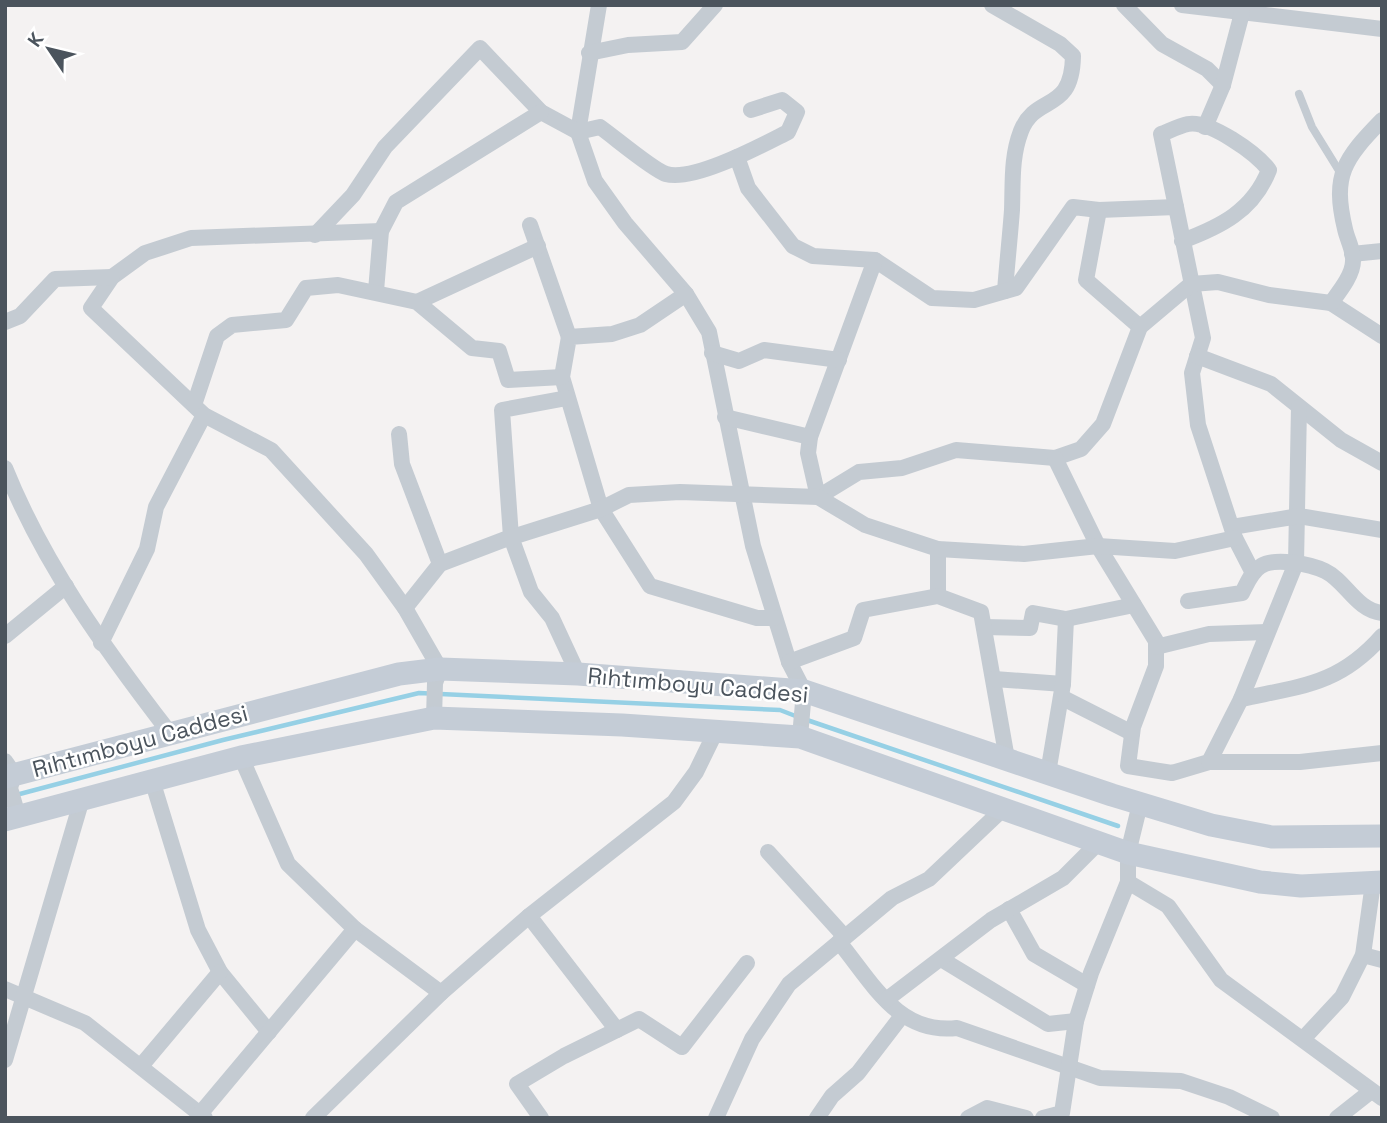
<svg xmlns="http://www.w3.org/2000/svg" width="1387" height="1123" viewBox="0 0 1387 1123" font-family="'Space Grotesk',sans-serif">
	<style>
		.lines { fill: none; stroke-linecap: round; stroke-linejoin: round }
		.stream { stroke: #96d0e5; stroke-width: 4.5 }
		.lane { stroke: #c4cbd2; stroke-width: 8 }
		.street { stroke: #c4cbd2; stroke-width: 16 }
		.secondary { stroke: #c4ccd6; stroke-width: 23 }
		.labels { text-anchor: middle; dominant-baseline: central; stroke-width: 5; stroke-linejoin: round; paint-order: stroke }
		.street-label { font-size: 23px; fill: #4b545d; stroke: #fff }
	</style>
	<rect width="100%" height="100%" fill="#f4f2f2"/>
	<g class="lines">
		<g class="stream">
			<polyline points="807,720 1118,826"/>
			<polyline points="16,795 223,740 419,693 780,710 798,717"/>
		</g>
		<polyline class="lane" points="1299,94 1312,127 1341,174"/>
		<g class="street">
			<polyline points="599,5 578,132 595,181 625,223 686,294 709,332 753,546 789,662 804,691 800,737"/>
			<path d="M992,5L1060,44L1073,56C1072,114 1036,93 1021,131C1011,157 1013,182 1012,210C1010,237 1007,264 1005,291"/>
			<polyline points="1124,5 1162,44 1207,69 1223,85"/>
			<polyline points="1182,5 1382,29"/>
			<polyline points="589,53 628,45 682,42 715,5"/>
			<polyline points="1205,127 1223,85 1242,13"/>
			<polyline points="737,157 748,188 793,246 813,256 875,260 932,298 974,300 1016,288 1073,207 1099,210 1176,207"/>
			<polyline points="1099,210 1086,280 1140,327"/>
			<polyline points="530,225 569,337"/>
			<polyline points="381,231 191,238 145,253 112,277 91,308 204,415 271,450 366,554 405,608 440,669 435,683 434,718"/>
			<path d="M315,235L353,195L385,147L480,48L541,112L578,132L600,127C613,136 653,170 666,174C694,182 762,145 788,132L797,112L782,100L751,110"/>
			<path d="M1182,241C1220,227 1253,211 1269,170C1256,153 1210,120 1188,124C1179,126 1169,131 1161,134L1203,338L1192,373L1198,425L1235,538L1253,573"/>
			<polyline points="1352,254 1382,251"/>
			<polyline points="875,260 810,437 808,453 818,497 859,472 902,468 956,450 1055,458 1081,449 1103,424 1140,327 1191,284 1218,282 1269,295 1331,303 1382,336"/>
			<polyline points="376,291 381,231 396,202 541,112"/>
			<polyline points="686,294 640,325 612,334 569,337 562,377 601,509 650,586 757,618 774,618"/>
			<polyline points="417,302 538,246"/>
			<path d="M1331,303C1339,292 1353,275 1353,261C1354,251 1347,239 1345,229C1332,175 1344,159 1382,120"/>
			<polyline points="5,322 20,316 55,279 112,277"/>
			<polyline points="712,353 739,361 764,350 839,360"/>
			<polyline points="1197,356 1271,384 1341,440 1382,463"/>
			<polyline points="567,398 502,410 511,537 531,592 552,618 578,674"/>
			<polyline points="194,405 217,336 232,325 286,320 306,288 338,285 417,302 472,348 499,351 508,380 562,377"/>
			<polyline points="725,417 810,437"/>
			<polyline points="399,434 402,464 440,564"/>
			<polyline points="1055,458 1098,546 1156,641 1156,666 1133,727 1128,766 1172,773 1209,762 1241,699 1296,563 1299,407"/>
			<path d="M5,468C44,565 105,649 169,732"/>
			<polyline points="1232,527 1299,516 1382,530"/>
			<polyline points="938,596 938,549"/>
			<path d="M1188,601L1242,593C1247,584 1251,572 1261,566C1275,557 1310,564 1325,571C1346,581 1356,610 1382,613"/>
			<polyline points="405,608 440,564 503,540 601,509 629,495 680,492 818,497 865,525 938,549 1024,554 1098,546 1175,551 1235,538"/>
			<polyline points="984,627 1030,628 1033,613 1066,619 1134,605"/>
			<polyline points="5,636 66,586"/>
			<polyline points="101,643 147,549 156,507 204,415"/>
			<polyline points="1156,647 1209,634 1267,632"/>
			<polyline points="789,662 854,638 863,610 938,596 981,612 1007,759"/>
			<polyline points="994,679 1063,684"/>
			<polyline points="1061,697 1132,733"/>
			<path d="M1241,699C1301,686 1339,685 1382,636"/>
			<polyline points="241,757 288,864 355,929 441,993"/>
			<polyline points="5,761 14,774 10,788 18,816"/>
			<polyline points="1209,762 1300,762 1382,753"/>
			<polyline points="1048,773 1063,684 1066,619"/>
			<polyline points="152,780 198,930 220,972 269,1032"/>
			<polyline points="768,852 845,937"/>
			<polyline points="1128,882 1168,906 1221,980 1382,1098"/>
			<polyline points="1009,909 1034,954 1087,985"/>
			<polyline points="529,916 617,1030"/>
			<path d="M839,942C872,982 898,1035 957,1028L1100,1078L1181,1081L1229,1097L1272,1118"/>
			<polyline points="1363,955 1382,960"/>
			<polyline points="941,959 1048,1024 1076,1021"/>
			<polyline points="5,989 85,1023 205,1118"/>
			<polyline points="886,1000 991,920 1063,878 1098,843"/>
			<polyline points="1303,1039 1342,997 1363,955 1373,883"/>
			<polyline points="5,1060 82,799"/>
			<polyline points="141,1066 220,972"/>
			<polyline points="200,1114 355,929"/>
			<polyline points="313,1118 441,993 529,916 674,802 696,772 716,731"/>
			<polyline points="541,1118 517,1084 564,1056 639,1019 682,1047 747,963"/>
			<polyline points="716,1118 752,1039 789,984 892,898 929,879 1003,809"/>
			<polyline points="817,1118 832,1096 858,1073 901,1017"/>
			<polyline points="968,1118 987,1108 1026,1118"/>
			<polyline points="1043,1118 1062,1113 1076,1021 1091,973 1128,882 1128,853 1140,804"/>
			<polyline points="1337,1118 1370,1092"/>
		</g>
		<g class="secondary">
			<polyline points="5,777 399,674 440,669 578,674 804,691 1112,795 1211,825 1272,837 1382,836"/>
			<polyline points="5,820 241,757 434,718 622,725 800,737 1128,853 1260,882 1301,886 1382,882"/>
		</g>
	</g>
	<g class="labels">
		<g class="street-label">
			<text transform="translate(698 685) rotate(5)">Rıhtımboyu Caddesi</text>
			<text transform="translate(140 741) rotate(-15)">Rıhtımboyu Caddesi</text>
		</g>
	</g>
	<rect width="1387" height="1123" fill="none" stroke="#4b545d" stroke-width="14"/>
	<g transform="translate(49 49) rotate(305)" stroke="#ffffff" stroke-width="5" paint-order="stroke">
	<path d="M0-5L12 26L0 18L-12 26Z" fill="#4b545d"/>
	<text y="-10" font-size="19" font-weight="bold" text-anchor="middle" fill="#4b545d">K</text>
	</g>
</svg>
